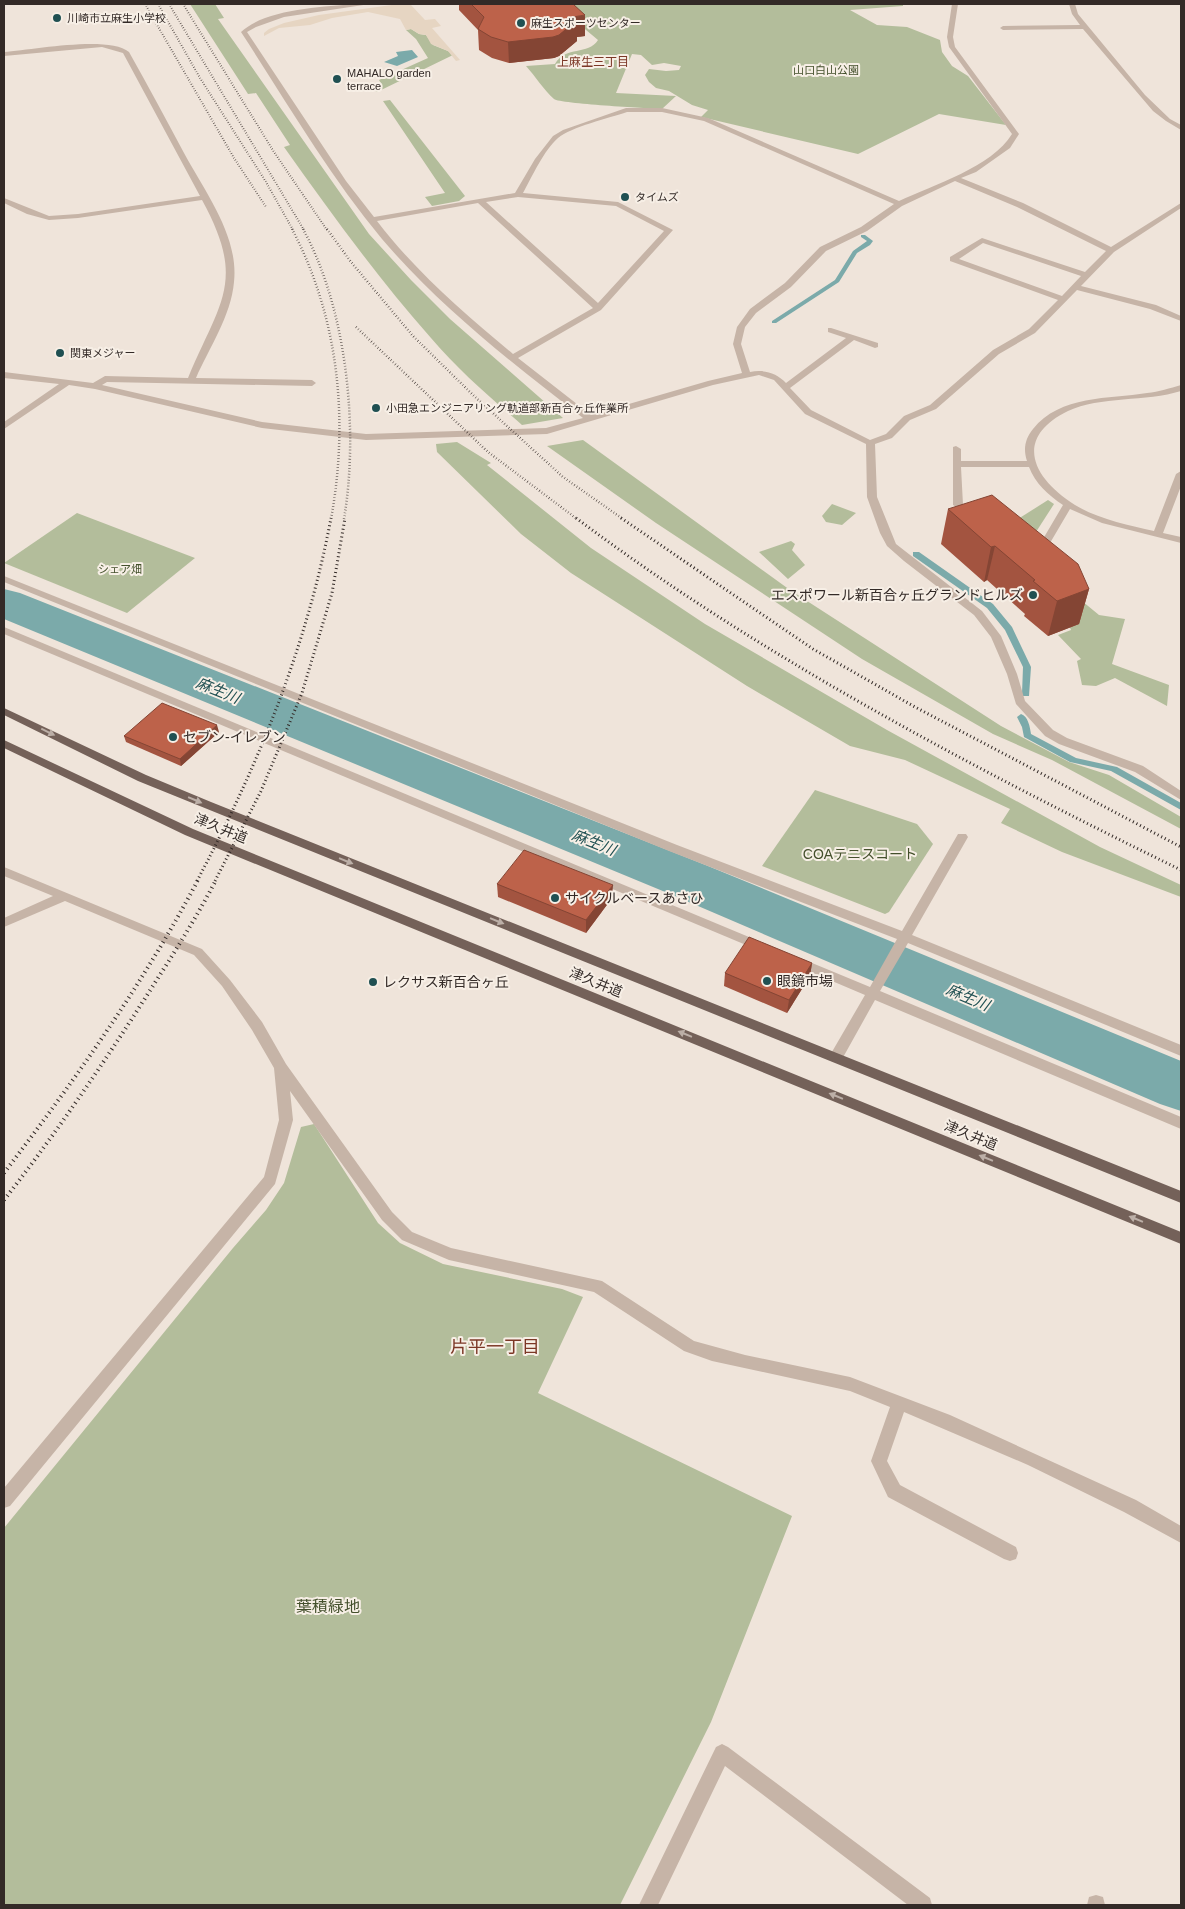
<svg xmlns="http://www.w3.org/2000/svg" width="1185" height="1909" viewBox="0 0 1185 1909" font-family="Arial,'Noto Sans JP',sans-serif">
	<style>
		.green { fill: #b3bd9b }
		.plaza { fill: #e6d5c2 }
		.water { fill: #7baaaa }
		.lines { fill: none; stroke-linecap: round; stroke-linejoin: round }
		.stream { fill: #7baaaa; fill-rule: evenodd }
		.river { fill: #7baaaa; fill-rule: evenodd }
		.street { fill: #c6b4a7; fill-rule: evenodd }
		.primary { fill: #746159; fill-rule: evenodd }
		.rail-far3 { stroke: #332a27; stroke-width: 2; stroke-dasharray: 0.5 2; stroke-linecap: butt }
		.rail-far2 { stroke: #332a27; stroke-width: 2.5; stroke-dasharray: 0.5 2.5; stroke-linecap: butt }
		.rail-far1 { stroke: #332a27; stroke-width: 3; stroke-dasharray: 1 3; stroke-linecap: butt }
		.rail { stroke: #332a27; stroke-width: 4; stroke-dasharray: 1 4; stroke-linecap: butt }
		.wall { fill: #a35440 }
		.shaded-wall { fill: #844534 }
		.building { fill: #bd624a; stroke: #844534 }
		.oneway { fill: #bcafa7 }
		.poi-dot { fill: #205052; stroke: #f7efe6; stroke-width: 2 }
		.labels { text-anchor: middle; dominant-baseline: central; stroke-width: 4; stroke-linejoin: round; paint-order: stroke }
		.far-poi-label { font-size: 11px; fill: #332a27; stroke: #f7efe6; text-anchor: start }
		.far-park-label { font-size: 11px; fill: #44502c; stroke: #f7efe6 }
		.far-neighbourhood-label { font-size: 12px; fill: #7c3726; stroke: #f7efe6 }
		.poi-label { font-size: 14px; fill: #332a27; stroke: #f7efe6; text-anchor: start }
		.street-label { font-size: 14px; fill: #332a27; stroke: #f7efe6 }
		.park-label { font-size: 14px; fill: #44502c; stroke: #f7efe6 }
		.water-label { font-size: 15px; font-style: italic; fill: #205052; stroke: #f7efe6 }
		.near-park-label { font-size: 16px; fill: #44502c; stroke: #f7efe6 }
		.near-neighbourhood-label { font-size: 18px; fill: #7c3726; stroke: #f7efe6 }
	</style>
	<rect width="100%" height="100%" fill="#efe4da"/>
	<g class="green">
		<path d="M190,4H215L224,18L218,19L369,234L411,280L450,319L563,418L522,425C490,397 458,370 431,338C377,277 331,213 284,147L290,145L256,93L248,94Z"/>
		<path d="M555,4H903V6L850,10L877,25L907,27L940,40L942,52L952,66L968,76L1006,125L939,114L858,154L701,117L708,110L692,105L669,91L656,88L649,82L645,75L649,69L666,71L679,70L681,66L664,63L652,65L641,55L632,54L616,93L676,96L662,109C647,108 561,104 554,99C544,90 535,76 526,66L555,64C566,45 588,56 598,40Z"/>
		<polygon points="411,29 419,34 426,35 433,45 448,51 453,55 377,92 369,86 382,85 379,80 428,58 416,39 406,30"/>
		<polygon points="390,100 465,196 459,201 432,206 425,197 445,193 383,101"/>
		<polygon points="583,440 790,590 1001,726 1069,762 1109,775 1181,817 1181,829 1052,760 993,734 862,659 656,523 547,446"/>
		<polygon points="457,442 491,463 487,465 591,548 705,624 887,730 1100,847 1181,885 1181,897 1062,852 1001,823 1010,809 905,760 850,746 747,686 571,573 521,534 437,452 436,444"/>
		<polygon points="1048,500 1054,504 1036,532 1004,528"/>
		<polygon points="832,504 856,513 842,525 826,522 822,516"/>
		<polygon points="77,513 195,558 127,613 4,563"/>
		<polygon points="791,541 795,544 792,550 805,565 788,579 759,552"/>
		<polygon points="1043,569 1099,615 1125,619 1112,664 1169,685 1167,706 1115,678 1096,686 1082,685 1077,661 1081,659 1058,635 1071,630 1057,595"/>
		<polygon points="815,790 917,824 933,844 889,912 885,914 762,866"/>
		<polygon points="314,1124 378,1223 400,1243 443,1264 562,1289 583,1297 538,1393 792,1516 711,1722 620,1905 4,1905 4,1528 233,1248 266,1210 284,1183 301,1127"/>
	</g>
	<polygon class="plaza" points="399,4 419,4 411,5 425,20 435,19 441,26 432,28 460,60 456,61 448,51 431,44 426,35 419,34 411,29 406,30 400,19 368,12 332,18 310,25 279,28 264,36 264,33 269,29 284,23 319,15"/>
	<polygon class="water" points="412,50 418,57 397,66 384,62 398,56 396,52"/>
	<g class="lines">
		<g class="stream">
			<polygon points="861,235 865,235 873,241 870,245 857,253 839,282 776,323 772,323 772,321 835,280 853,251 867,241 861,237"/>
			<polygon points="913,552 919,552 993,604 1012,627 1031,667 1029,696 1023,696 1022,694 1023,667 1005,630 987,608 913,556"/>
			<path d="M1021,714C1028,716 1030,727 1031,734L1076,758L1117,767L1181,803V810L1111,771L1070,762L1024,737L1022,727L1017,717Z"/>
		</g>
		<polygon class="river" points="4,589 20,593 708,866 1181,1061 1181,1111 1160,1104 670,894 4,619"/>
		<g class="street">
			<path d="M354,4H370L284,17L256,27L247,32L346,181L374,217L515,193L535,159L553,136L563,130L626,108H662L708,118L899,201C933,185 992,167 1012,134L949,47L947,37L952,4H958L953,37L955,47L1019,134L1010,148L976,172L961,178L1023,203L1111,247L1181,203V208L1114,252L1081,286L1156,305L1181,316V321L1150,309L1077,290L1035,333L999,354L936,409L910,420L892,438L875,444L877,497L896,544L982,611L1001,636L1017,674L1025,701L1053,730L1067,738L1143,766L1181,791V800L1135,772L1059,744L1045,736L1016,704L1007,674L991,637L974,615L904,561L887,546L880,533L867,497L866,444L805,414L774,380L759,375L713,385L547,434L366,440L262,428L95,389L69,385L4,429V422L59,384L4,378V372L93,383L105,376L188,378C220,301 247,282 202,200L78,218L49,220L27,214L4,203V198L49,216L78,214L200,196L123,53L102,47L4,56V52C32,50 109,35 129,52C148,86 166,119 184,153C205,192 239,236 234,282C231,316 209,348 196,378L312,380L316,383L312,386L107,382L102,385L262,422L366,434L546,428L583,418C512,363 440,307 382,239C329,175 286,101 241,32C265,9 322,7 354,4ZM627,112H662L704,121L894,204L861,227L820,247L785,283L750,309L737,327L733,344L742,373L708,381L591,415L518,358L601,310L673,230L618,202L523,193C532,177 544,150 558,138C571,127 609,118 627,112ZM955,181L1017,207L1106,251L1085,272L982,238L950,257V261L1058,300L1029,329L993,350L930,405L904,416L886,434L870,440L811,410L790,388L854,340L875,348L878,347V343L831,328H828V332L846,338L786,383C777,373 764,369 750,372L741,344L745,327L756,313L791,287L826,251L867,231L902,206ZM518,197L616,206L664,231L598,303L486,202ZM478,203L593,308L513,354C465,314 415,271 377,221ZM983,243L1081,276L1062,296L959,259Z"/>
			<polygon points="1069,4 1075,4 1078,14 1145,95 1170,119 1181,125 1181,130 1166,121 1153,111 1083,29 1003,30 1000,28 1003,26 1080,25 1072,14"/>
			<path d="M1181,385V391C1146,402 1100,396 1068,411C1013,438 1032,478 1075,505C1098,519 1128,525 1154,531L1176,474L1181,471V486L1163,533L1181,537V543L1102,523L1070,509L1050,543L1030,547V543L1043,539L1063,505C1048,495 1035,483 1029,467H961L963,505L958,508L953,505V447L956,446L961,449V461H1027C1023,449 1025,439 1033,429C1060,395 1109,399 1147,393C1159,392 1170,388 1181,385Z"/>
			<polygon points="4,576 677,845 902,931 958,834 966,834 968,837 912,935 1181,1045 1181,1056 908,943 880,991 1181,1117 1181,1129 875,1000 841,1061 836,1062 831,1061 829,1057 865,995 792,964 790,961 792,958 800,958 870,987 897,939 669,851 4,582"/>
			<polygon points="4,627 766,944 768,947 766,950 758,950 4,634"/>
			<polygon points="4,867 202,949 230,980 262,1022 286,1064 392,1212 412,1232 451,1248 602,1281 694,1341 745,1355 850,1377 950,1415 1136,1500 1181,1526 1181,1543 1124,1512 1028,1465 904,1412 887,1461 900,1485 1016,1547 1018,1553 1016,1559 1010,1561 1004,1559 888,1497 871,1461 890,1407 850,1391 712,1361 684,1351 594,1292 449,1260 402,1240 382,1220 290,1091 293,1120 275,1184 10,1506 4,1508 4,1488 264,1177 279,1120 274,1068 252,1030 222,986 194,955 65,901 4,927 4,918 53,896 4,876"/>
			<polygon points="722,1744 728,1747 930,1898 932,1905 908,1905 725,1766 658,1905 639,1905 716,1747"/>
			<polygon points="1096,1895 1103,1897 1105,1905 1087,1905 1089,1897"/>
		</g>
		<g class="primary">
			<polygon points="4,708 146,775 211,802 1181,1191 1181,1203 138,781 4,715"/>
			<polygon points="4,740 193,829 1181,1232 1181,1244 185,835 4,748"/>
		</g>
		<g class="rail-far3">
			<polyline points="145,4 234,158 266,207"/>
			<polyline points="158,4 200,78 266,182 293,230"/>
			<polyline points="169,4 304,230"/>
			<polyline points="183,4 274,152 327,230"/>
		</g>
		<g class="rail-far2">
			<path d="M292,229C339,318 349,421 331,519"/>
			<path d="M303,229C347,309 359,430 344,519"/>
			<polyline points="327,229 351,262 413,336 473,395 563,477 623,519"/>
			<polyline points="356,327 488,452 577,519"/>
		</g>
		<g class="rail-far1">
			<path d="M576,518C763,658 971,767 1181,870"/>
			<polyline points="621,518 813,649 915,707 1181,847"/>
			<path d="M197,881C258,766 307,646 331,518"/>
			<polyline points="215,881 261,791 302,693 332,593 345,518"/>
		</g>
		<g class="rail">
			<path d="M4,1173C75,1080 143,984 198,880"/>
			<path d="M4,1200C51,1140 94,1077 135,1014C163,970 192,926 216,880"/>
		</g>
	</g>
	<g class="wall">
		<polygon points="459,4 573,4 585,36 577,37 577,41 559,56 554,58 509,63 492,58 479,50 478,30 459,10"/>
		<polygon points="948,509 1089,589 1079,624 1048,636 1024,616 1025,614 987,580 984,582 941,544"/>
		<polygon points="219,732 181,766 126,742 124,736"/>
		<polygon points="497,884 612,898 586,933 498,897"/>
		<polygon points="812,963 810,976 787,1013 724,986 725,973"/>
	</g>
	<g class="shaded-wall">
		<polygon points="585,15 585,36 577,37 577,41 559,56 554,58 509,63 508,42 573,17"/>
		<polygon points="995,546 987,580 984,582 991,547"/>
		<polygon points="1089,589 1079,624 1048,636 1057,601"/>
		<polygon points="217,725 219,732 181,766 180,759"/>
		<polygon points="613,885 612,898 586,933 586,920"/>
		<polygon points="812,963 810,976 787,1013 789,1000"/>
	</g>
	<g class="building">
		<polygon points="471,4 573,4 585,15 573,17 577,20 559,35 553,37 508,42 491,37 478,29 484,17"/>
		<polygon points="992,495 1078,564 1089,589 1057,601 1033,581 1035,580 995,546 991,547 948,509"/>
		<polygon points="162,703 217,725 180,759 124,736"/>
		<polygon points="524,850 613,885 586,920 497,884"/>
		<polygon points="749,937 812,963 789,1000 725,973"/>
	</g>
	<defs><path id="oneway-solid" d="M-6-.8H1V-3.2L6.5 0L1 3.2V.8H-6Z" transform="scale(1.25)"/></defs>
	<g class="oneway">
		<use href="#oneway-solid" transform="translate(48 732) rotate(26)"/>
		<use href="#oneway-solid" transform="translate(195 800) rotate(23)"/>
		<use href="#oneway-solid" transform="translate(346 861) rotate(22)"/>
		<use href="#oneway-solid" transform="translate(497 921) rotate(22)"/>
		<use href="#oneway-solid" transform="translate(685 1034) rotate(-158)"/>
		<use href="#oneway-solid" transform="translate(836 1096) rotate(-158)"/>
		<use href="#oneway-solid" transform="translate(986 1158) rotate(-158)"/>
		<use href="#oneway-solid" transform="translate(1136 1219) rotate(-158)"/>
	</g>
	<g class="poi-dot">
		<circle cx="57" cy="18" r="5"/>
		<circle cx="521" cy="23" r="5"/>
		<circle cx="337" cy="79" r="5"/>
		<circle cx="625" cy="197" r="5"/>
		<circle cx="60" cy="353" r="5"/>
		<circle cx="376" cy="408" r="5"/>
		<circle cx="1033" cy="595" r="5"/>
		<circle cx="173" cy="737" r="5"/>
		<circle cx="555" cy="898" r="5"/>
		<circle cx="767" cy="981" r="5"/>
		<circle cx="373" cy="982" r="5"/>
	</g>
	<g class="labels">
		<g class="far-poi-label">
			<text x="67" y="18">川崎市立麻生小学校</text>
			<text x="531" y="23">麻生スポーツセンター</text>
			<text x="347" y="73">MAHALO garden<tspan x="347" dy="13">terrace</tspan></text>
			<text x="635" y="197">タイムズ</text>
			<text x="70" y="353">関東メジャー</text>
			<text x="386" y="408">小田急エンジニアリング軌道部新百合ヶ丘作業所</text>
		</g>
		<g class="far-park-label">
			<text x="826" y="70">山口白山公園</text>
			<text x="120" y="569">シェア畑</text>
		</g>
		<g class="far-neighbourhood-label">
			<text x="593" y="62">上麻生三丁目</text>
		</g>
		<g class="poi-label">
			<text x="1023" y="595" text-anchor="end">エスポワール新百合ヶ丘グランドヒルズ</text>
			<text x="183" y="737">セブン-イレブン</text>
			<text x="565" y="898">サイクルベースあさひ</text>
			<text x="777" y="981">眼鏡市場</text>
			<text x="383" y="982">レクサス新百合ヶ丘</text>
		</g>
		<g class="street-label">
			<text transform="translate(221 828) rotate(22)">津久井道</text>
			<text transform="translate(596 982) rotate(22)">津久井道</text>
			<text transform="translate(971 1135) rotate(22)">津久井道</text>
		</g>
		<g class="park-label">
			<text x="860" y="854">COAテニスコート</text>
		</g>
		<g class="water-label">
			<text transform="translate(218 690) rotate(22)">麻生川</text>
			<text transform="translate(594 842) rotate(22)">麻生川</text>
			<text transform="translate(968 997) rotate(23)">麻生川</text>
		</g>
		<g class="near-park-label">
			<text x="328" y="1606">葉積緑地</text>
		</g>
		<g class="near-neighbourhood-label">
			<text x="495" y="1347">片平一丁目</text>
		</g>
	</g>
	<rect width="1185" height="1909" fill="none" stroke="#332a27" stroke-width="10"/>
</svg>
